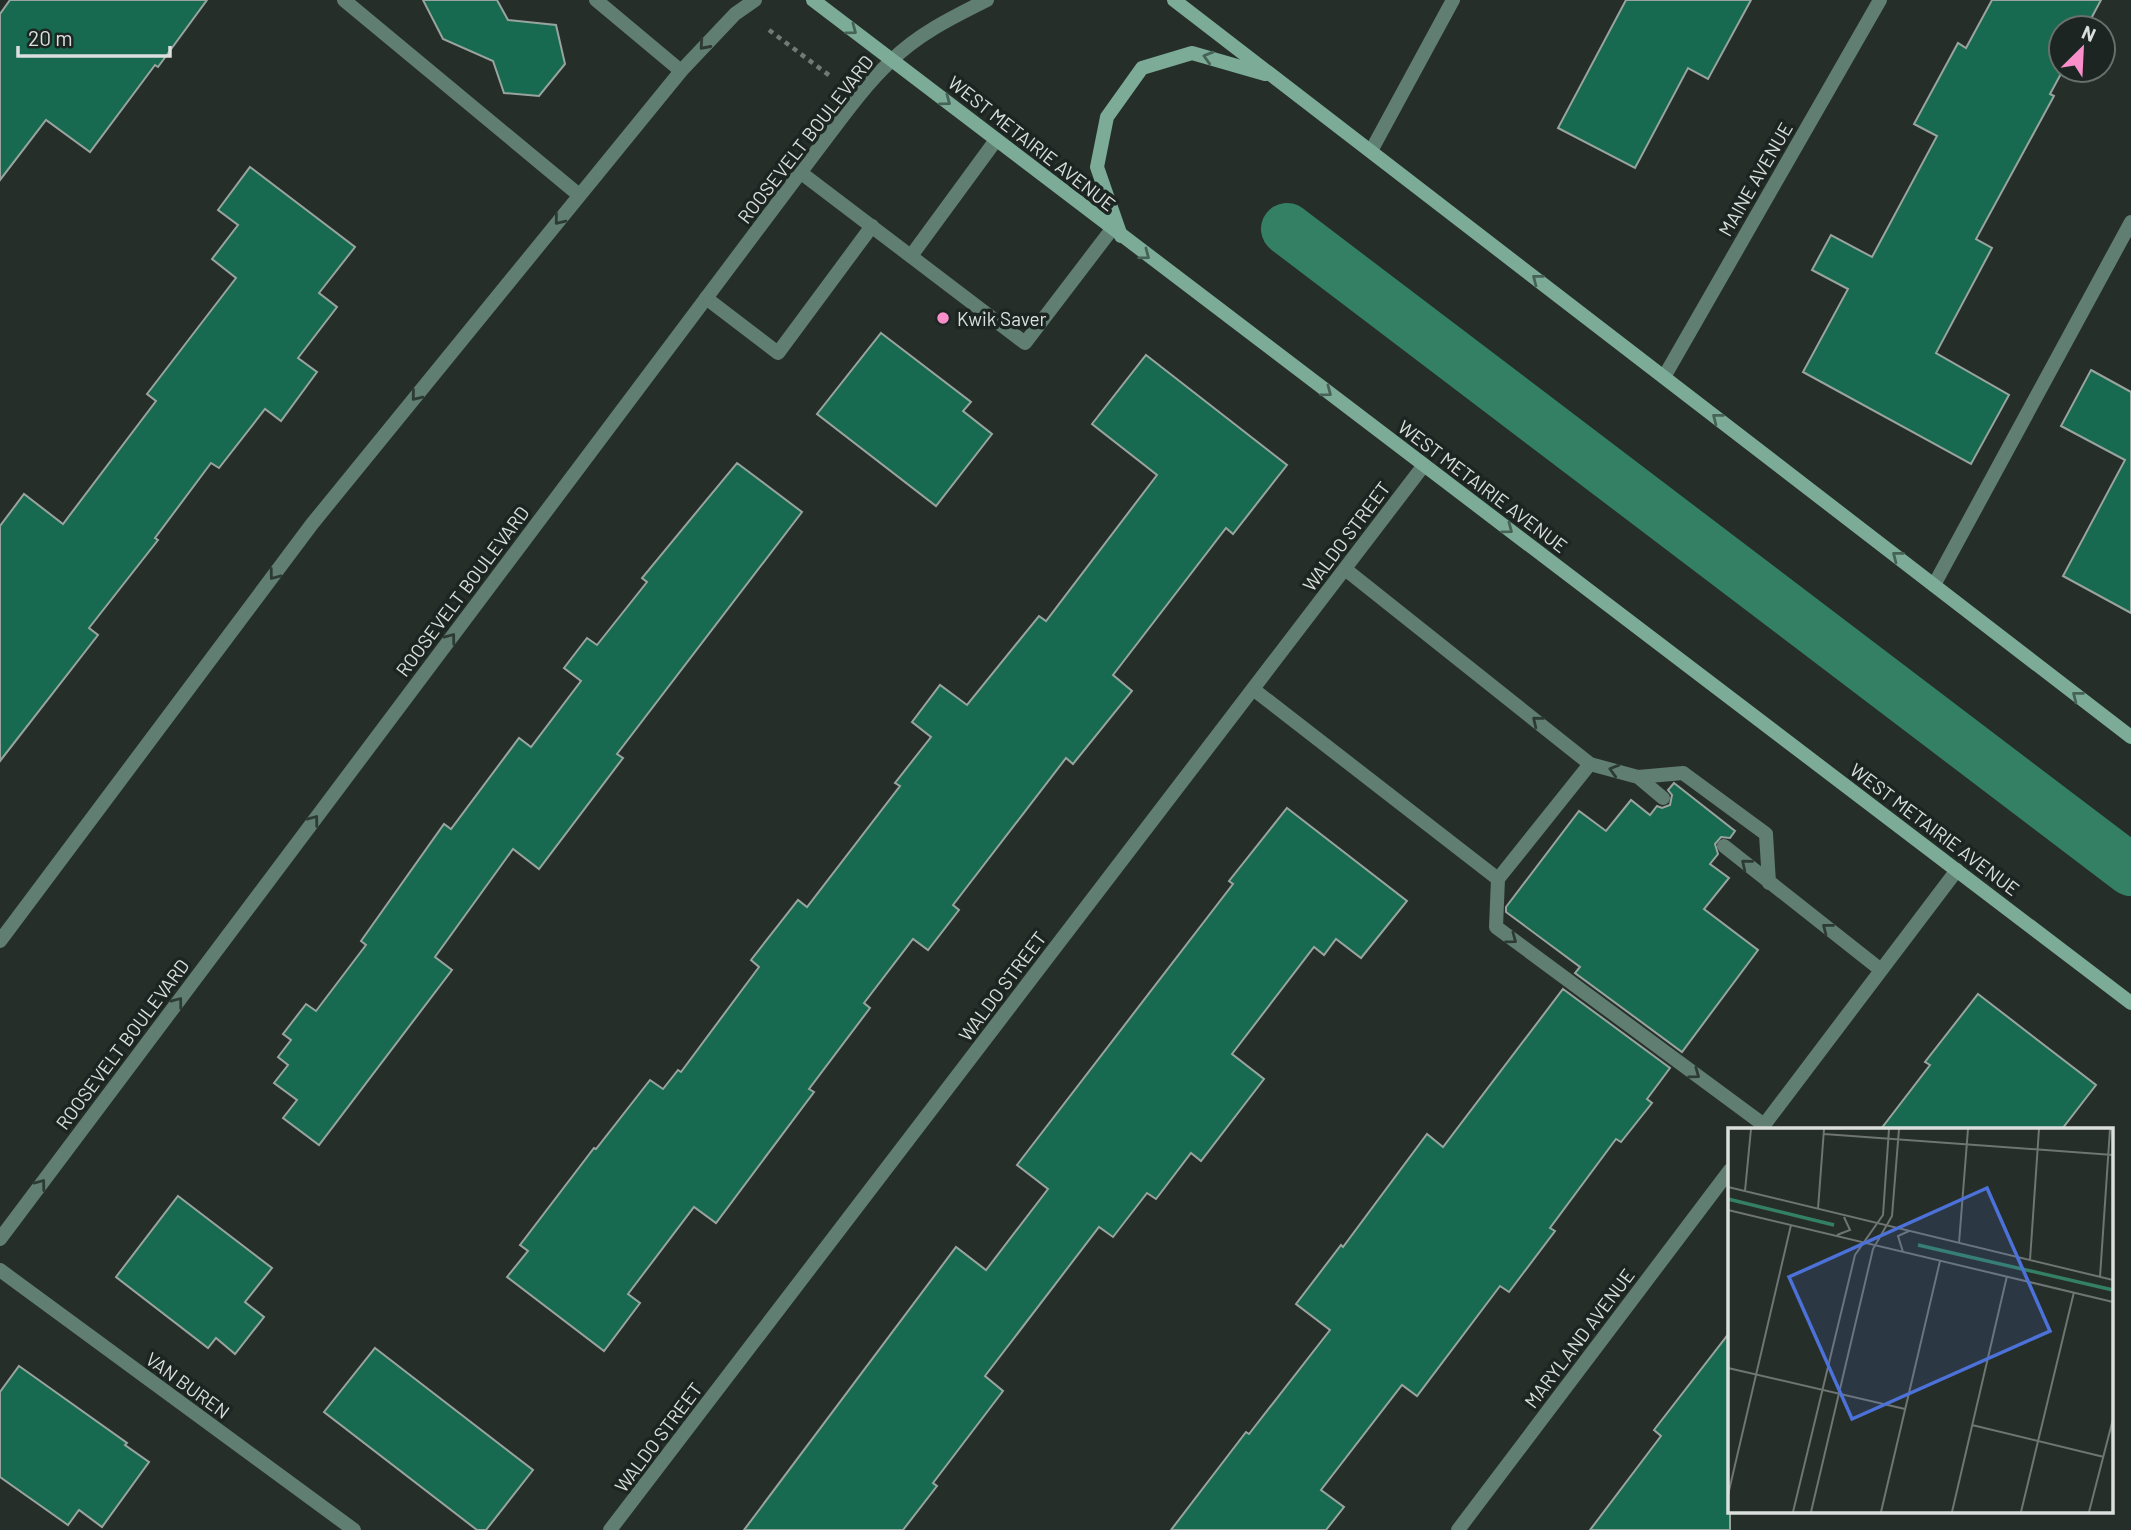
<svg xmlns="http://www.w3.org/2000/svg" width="2131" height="1530" viewBox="0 0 2131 1530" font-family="Barlow,sans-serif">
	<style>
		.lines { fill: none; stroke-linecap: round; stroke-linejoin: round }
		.canal { stroke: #348065; stroke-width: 52 }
		.building { fill: #17694f; stroke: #99a49f; stroke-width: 2 }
		.path { stroke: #737976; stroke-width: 4.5; stroke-dasharray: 5 5; stroke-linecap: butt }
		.service { stroke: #607e71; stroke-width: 14 }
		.minor { stroke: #607e71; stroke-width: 14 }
		.tertiary { stroke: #607e71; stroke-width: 14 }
		.secondary { stroke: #7cac98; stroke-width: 14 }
		.oneway { stroke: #476257 }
		.oneway2 { stroke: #2d3b35 }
		.poi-dot { fill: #f98fca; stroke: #1c2521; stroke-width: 2.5 }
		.labels { text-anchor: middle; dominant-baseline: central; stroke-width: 7; stroke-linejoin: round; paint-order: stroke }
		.street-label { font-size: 19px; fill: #dbe0de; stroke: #1c2521 }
		.poi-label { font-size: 19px; fill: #dbe0de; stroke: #1c2521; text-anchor: start }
		.inset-river { fill: none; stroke: #348065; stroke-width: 3.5 }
		.inset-road { fill: none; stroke: #6e7572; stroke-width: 2 }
		.view { fill: #4c72da; fill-opacity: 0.15; stroke: #4c72da; stroke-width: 3.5 }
		.inset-edge { fill: none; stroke: #dbe0de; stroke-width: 3.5 }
	</style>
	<rect width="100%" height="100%" fill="#262e2a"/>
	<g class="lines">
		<polyline class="canal" points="1287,229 2131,870"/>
	</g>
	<g class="building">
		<polygon points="10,0 207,0 158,67 155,65 90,152 46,120 0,180 0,14"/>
		<polygon points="423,0 497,0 508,20 556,25 565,64 539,96 504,93 493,61 443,39"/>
		<polygon points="1626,0 1751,0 1708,79 1688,68 1635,168 1558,128"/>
		<polygon points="1992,0 2101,0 2086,28 2061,28 2061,70 2063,70 2050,94 2054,96 1976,239 1992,248 1936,353 2009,395 1971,464 1803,372 1848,289 1812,270 1831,235 1872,257 1937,136 1914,124 1958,43 1966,48"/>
		<polygon points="250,167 355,247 319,293 337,307 298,358 317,372 281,421 265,409 219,468 211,463 155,538 158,540 89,628 98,635 0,761 0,526 24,494 63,524 156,401 147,394 236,278 212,259 238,225 218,210"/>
		<polygon points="881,333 971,402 963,411 992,434 936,506 817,414"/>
		<polygon points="1146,355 1287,465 1233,534 1226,528 1113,675 1132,691 1073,764 1066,758 953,905 959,910 928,950 913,939 864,1003 870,1008 809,1089 814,1092 716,1223 694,1207 628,1294 640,1303 604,1351 507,1277 528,1251 520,1245 594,1148 596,1149 650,1080 663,1089 678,1070 681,1072 759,967 751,960 798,900 807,907 900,786 895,783 931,737 912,722 940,685 967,705 1039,616 1046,621 1157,475 1092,424"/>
		<polygon points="2091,370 2131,392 2131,613 2063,576 2125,460 2061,426"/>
		<polygon points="737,463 802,512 617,754 623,758 539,869 513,849 435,957 452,970 319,1145 283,1118 297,1100 274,1083 288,1065 278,1057 291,1040 283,1034 306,1004 316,1011 366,945 361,941 444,824 451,829 519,738 531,747 581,681 564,668 587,638 597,645 647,582 642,578"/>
		<polygon points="1674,783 1735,831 1730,838 1721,837 1715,844 1718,854 1710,864 1729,878 1704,909 1758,950 1682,1052 1575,973 1580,967 1506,912 1506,907 1579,811 1606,831 1631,800 1650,815 1657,806 1662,808 1670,805 1672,795 1668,790"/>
		<polygon points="1287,808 1407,901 1361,958 1336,939 1324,955 1314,947 1232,1054 1264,1079 1201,1161 1191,1153 1156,1199 1147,1193 1113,1237 1099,1227 985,1376 1003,1391 933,1483 937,1486 903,1530 744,1530 956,1247 986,1270 1048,1189 1017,1165 1233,884 1229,881"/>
		<polygon points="1563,989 1670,1068 1647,1099 1652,1103 1621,1142 1616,1139 1550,1228 1555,1231 1509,1292 1500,1286 1417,1396 1402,1385 1321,1490 1344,1507 1326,1530 1171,1530 1246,1432 1249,1434 1330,1330 1296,1304 1341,1245 1343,1247 1427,1134 1443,1147"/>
		<polygon points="1978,994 2096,1085 2062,1129 1881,1129 1930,1065 1925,1062"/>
		<polygon points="178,1196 272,1268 245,1302 264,1317 235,1354 216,1338 208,1348 116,1277"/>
		<polygon points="1730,1332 1730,1530 1590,1530 1661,1436 1654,1430"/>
		<polygon points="375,1348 533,1470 486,1530 477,1530 324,1412"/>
		<polygon points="19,1366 127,1443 125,1445 149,1462 102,1527 79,1510 68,1525 0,1477 0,1392"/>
	</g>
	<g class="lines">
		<polyline class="path" points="769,30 830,76"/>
		<g class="service">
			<polyline points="344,0 579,195"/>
			<polyline points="596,0 681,71"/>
			<polyline points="1371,151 1453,0"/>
			<polyline points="800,172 1025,343 1112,229"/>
			<polyline points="911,256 996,140"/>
			<polyline points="706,298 778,353 872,226"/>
			<polyline points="1345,569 1590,764 1638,777 1663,798"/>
			<polyline points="1934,585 2131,222"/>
			<polyline points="1253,689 1498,879"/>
			<polyline points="1590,764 1498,879 1496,927 1764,1125"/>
			<polyline points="1638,777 1683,773 1766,834 1769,883"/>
			<polyline points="1724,846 1881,970"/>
		</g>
		<g class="minor">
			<polyline points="1664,377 1880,0"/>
			<polyline points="1761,1129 1957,870"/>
			<polyline points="0,1270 354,1530"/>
			<polyline points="610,1530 1424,465"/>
			<polyline points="1458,1530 1730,1170"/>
		</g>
		<g class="tertiary">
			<polyline points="0,941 312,524 681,71 735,14 755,0"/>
			<path d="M0,1239L815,153C839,122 862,88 891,61C918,34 953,17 987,0"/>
		</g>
		<g class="secondary">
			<polyline points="813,0 2131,1003"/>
			<polyline points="1174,0 2131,737"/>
			<polyline points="1121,236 1097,167 1107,117 1142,68 1192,53 1265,74"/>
		</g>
	</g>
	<defs><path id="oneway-chevron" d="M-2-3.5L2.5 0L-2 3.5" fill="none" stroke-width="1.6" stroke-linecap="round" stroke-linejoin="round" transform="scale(1.75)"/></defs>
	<g class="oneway">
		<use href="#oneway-chevron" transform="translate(852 30) rotate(37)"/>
		<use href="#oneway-chevron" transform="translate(1208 57) rotate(-164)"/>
		<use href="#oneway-chevron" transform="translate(946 101) rotate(37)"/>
		<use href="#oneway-chevron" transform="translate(1145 255) rotate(37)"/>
		<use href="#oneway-chevron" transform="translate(1537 279) rotate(-142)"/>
		<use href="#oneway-chevron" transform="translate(1327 392) rotate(37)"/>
		<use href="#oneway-chevron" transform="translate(1717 418) rotate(-142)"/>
		<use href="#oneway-chevron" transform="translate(1508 529) rotate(37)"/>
		<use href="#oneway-chevron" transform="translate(1897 556) rotate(-142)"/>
		<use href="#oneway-chevron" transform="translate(2077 696) rotate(-142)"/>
	</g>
	<g class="oneway2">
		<use href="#oneway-chevron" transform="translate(704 45) rotate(132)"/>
		<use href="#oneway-chevron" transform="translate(559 220) rotate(129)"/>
		<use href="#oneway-chevron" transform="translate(416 396) rotate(129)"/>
		<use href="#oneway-chevron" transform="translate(274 575) rotate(127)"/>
		<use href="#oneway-chevron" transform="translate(451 638) rotate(-53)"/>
		<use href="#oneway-chevron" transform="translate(1537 721) rotate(-141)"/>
		<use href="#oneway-chevron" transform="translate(1614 770) rotate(-164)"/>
		<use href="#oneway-chevron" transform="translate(314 820) rotate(-53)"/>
		<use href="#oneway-chevron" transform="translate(1746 864) rotate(-141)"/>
		<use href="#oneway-chevron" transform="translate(1827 928) rotate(-142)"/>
		<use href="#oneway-chevron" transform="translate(1512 939) rotate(37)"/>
		<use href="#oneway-chevron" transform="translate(178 1002) rotate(-53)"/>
		<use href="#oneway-chevron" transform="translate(1695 1074) rotate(36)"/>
		<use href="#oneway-chevron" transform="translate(41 1184) rotate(-53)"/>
	</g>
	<circle class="poi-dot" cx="943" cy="318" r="7"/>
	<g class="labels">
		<g class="street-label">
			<text transform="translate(805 139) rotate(-52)">ROOSEVELT BOULEVARD</text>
			<text transform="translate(1032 143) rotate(38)">WEST METAIRIE AVENUE</text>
			<text transform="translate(1755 179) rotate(-60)">MAINE AVENUE</text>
			<text transform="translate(1483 486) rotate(37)">WEST METAIRIE AVENUE</text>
			<text transform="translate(1346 536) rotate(-53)">WALDO STREET</text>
			<text transform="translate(462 591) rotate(-53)">ROOSEVELT BOULEVARD</text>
			<text transform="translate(1935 829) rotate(37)">WEST METAIRIE AVENUE</text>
			<text transform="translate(1002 986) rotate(-53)">WALDO STREET</text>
			<text transform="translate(122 1044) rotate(-53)">ROOSEVELT BOULEVARD</text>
			<text transform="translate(1579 1338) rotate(-53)">MARYLAND AVENUE</text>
			<text transform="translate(188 1385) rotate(36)">VAN BUREN</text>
			<text transform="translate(658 1437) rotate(-53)">WALDO STREET</text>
		</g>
		<g class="poi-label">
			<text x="957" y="318">Kwik Saver</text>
		</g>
	</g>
	<g transform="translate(1728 1128)">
		<rect width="385" height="385" fill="#262e2a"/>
		<path class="inset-river" d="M0,71L106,97M190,117L385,162"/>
		<path class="inset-road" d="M96,6L385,27M0,59L385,152M17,63L23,1M90,81L96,1M0,82L385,174M109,107L122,102L116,89M231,115L240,1M175,124L170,108L181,103M302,132L311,1M372,149L382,1M0,240L177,281M244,297L376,329M0,367L63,97M65,384L127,127L155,87L161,1M83,384L145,121L164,88L171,1M153,384L212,133M224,384L279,148M293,384L346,164M361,384L385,291"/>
		<path class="view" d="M259,60L322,203L124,291L61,149Z"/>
		<rect width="385" height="385" class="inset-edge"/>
	</g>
	<g transform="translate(2082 49) rotate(24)"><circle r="33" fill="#1c2521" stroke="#68706d" stroke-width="2"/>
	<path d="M0-5L12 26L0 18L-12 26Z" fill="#f98fca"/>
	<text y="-10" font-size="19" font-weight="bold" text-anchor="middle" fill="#dbe0de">N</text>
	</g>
	<path d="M18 46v10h152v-10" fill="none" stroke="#dbe0de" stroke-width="3.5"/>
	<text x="28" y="46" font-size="21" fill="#dbe0de" stroke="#1c2521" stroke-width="5" paint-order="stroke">20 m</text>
</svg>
